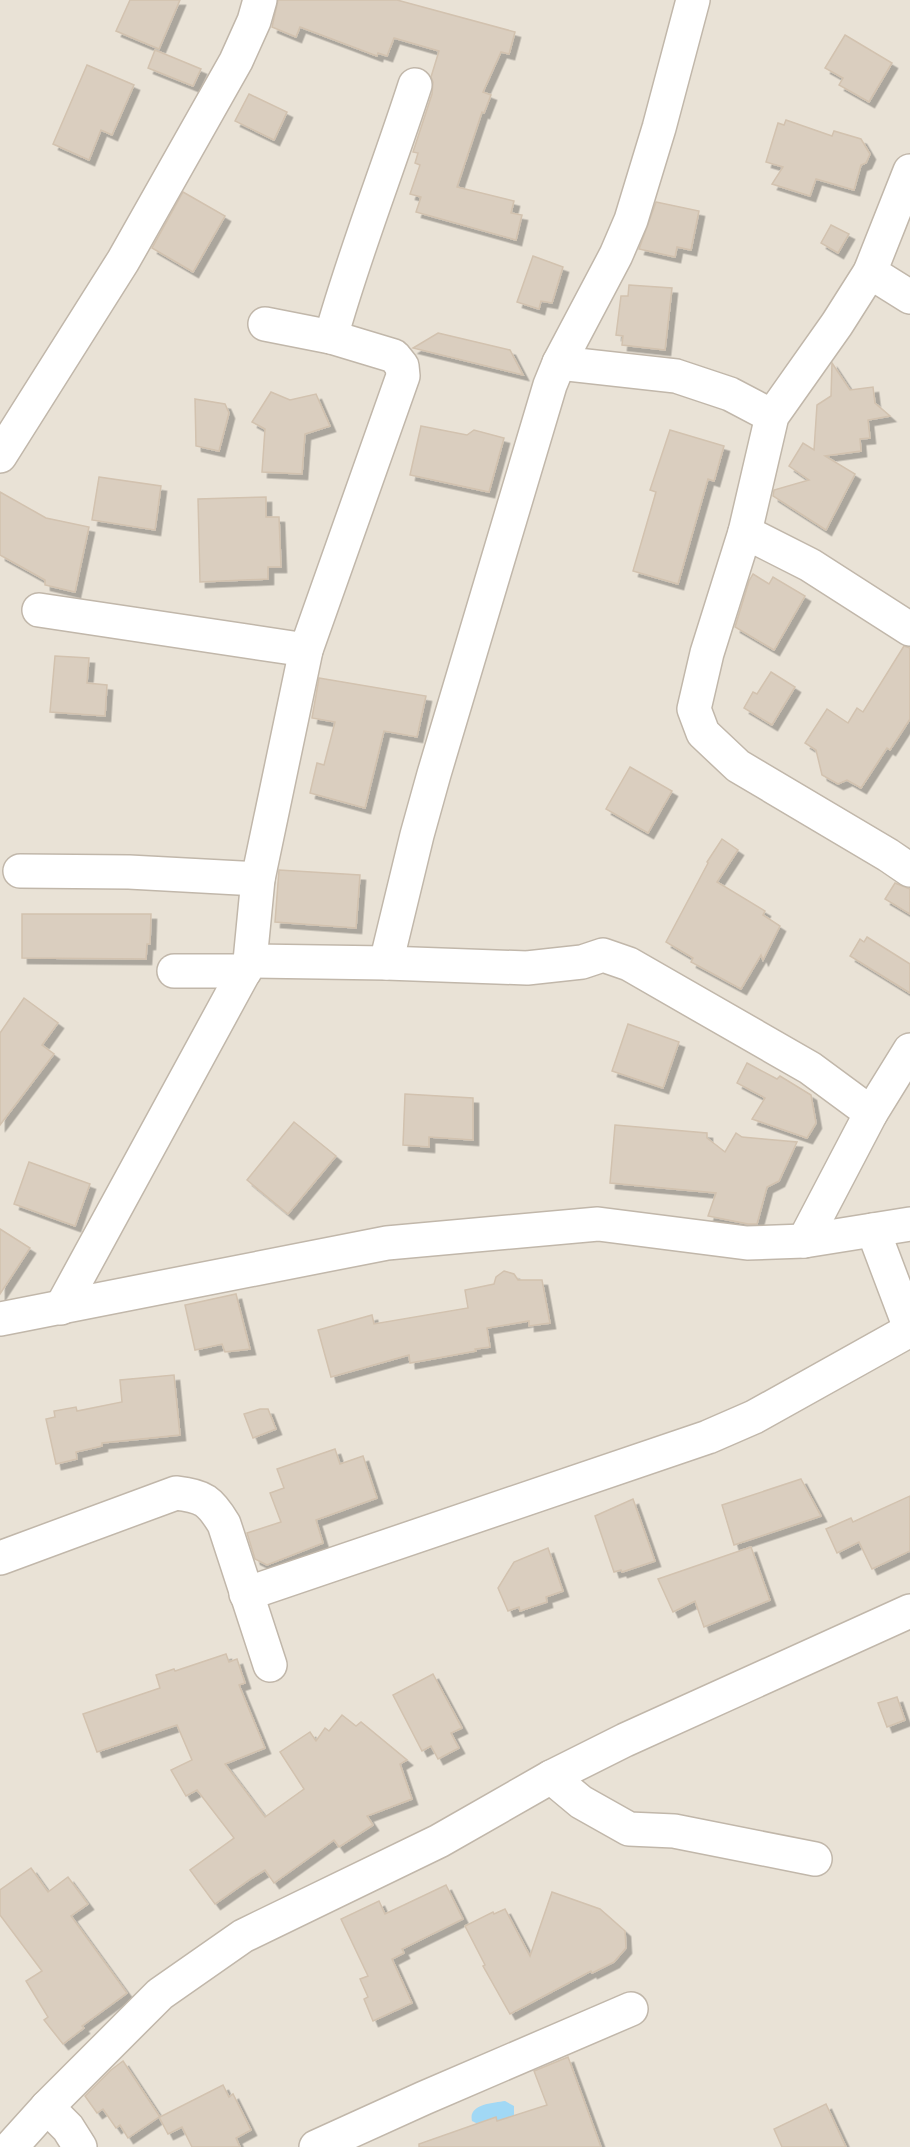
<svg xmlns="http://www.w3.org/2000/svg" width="910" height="2147" viewBox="0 0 910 2147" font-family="'Open Sans',sans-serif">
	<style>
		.residential { fill: #e9e2d6 }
		.water { fill: #a1d8f5 }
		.building { fill: #dacebf; stroke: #d2c2af; stroke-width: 1.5; filter: url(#shadow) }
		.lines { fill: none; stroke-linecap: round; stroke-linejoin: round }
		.minor-casing { stroke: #c1b7aa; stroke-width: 36 }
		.minor { stroke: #fff; stroke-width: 33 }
	</style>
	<defs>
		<filter id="shadow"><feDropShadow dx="5.5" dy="5.5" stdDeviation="0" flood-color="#0004"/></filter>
	</defs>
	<rect width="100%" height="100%" fill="#f5f0e8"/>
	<rect class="residential" x="0" y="0" width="910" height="2147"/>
	<path class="water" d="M505,2101L514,2106V2118L480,2125L472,2121C468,2104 493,2103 505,2101Z"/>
	<g class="building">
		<polygon points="130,0 180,0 159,49 116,31"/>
		<polygon points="278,0 397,0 515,32 509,54 501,52 483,92 491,95 484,113 482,112 457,187 514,201 511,213 522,215 516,240 416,212 421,197 410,194 420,165 415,163 418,153 413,152 432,94 433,82 431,77 439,51 394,38 387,56 378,53 377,56 300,27 296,37 272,27"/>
		<polygon points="845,35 892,63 869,102 839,85 843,78 825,68"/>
		<polygon points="155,50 201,69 193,86 148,68"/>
		<polygon points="87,65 134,85 112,135 101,130 89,160 53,144"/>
		<polygon points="249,94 287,112 274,140 235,121"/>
		<polygon points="786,120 832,136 834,131 861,139 870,154 866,163 861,165 854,190 816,179 810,196 772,184 783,167 766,162 778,123 784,125"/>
		<polygon points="183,192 225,216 193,272 152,248"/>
		<polygon points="656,202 699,211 691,250 677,247 675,257 639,249"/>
		<polygon points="831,225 849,234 838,253 821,243"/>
		<polygon points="533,256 563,267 552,303 541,301 539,309 517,302"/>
		<polygon points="629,285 672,288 665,350 622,345 623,336 616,335 621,296 628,296"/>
		<polygon points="438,333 510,350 523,375 413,348"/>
		<polygon points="832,363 850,390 873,387 875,403 890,416 868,420 870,438 860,439 861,451 825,456 855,474 826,530 773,496 774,490 809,480 789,466 803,443 814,450 817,405 831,396"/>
		<polygon points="271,392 290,400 316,394 330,426 305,434 302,474 262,472 265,429 252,422"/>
		<polygon points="195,399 225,404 229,413 219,451 196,446"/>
		<polygon points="421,426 467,435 474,430 504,438 489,492 410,475"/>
		<polygon points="670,430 724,446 714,481 708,479 678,584 633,571 656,492 650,490"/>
		<polygon points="99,477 161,486 155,530 92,520"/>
		<polygon points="0,492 46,518 89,527 75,592 45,585 45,580 0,555"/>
		<polygon points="266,497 266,517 279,517 281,567 268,567 268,579 200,582 198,499"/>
		<polygon points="753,574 769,584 773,577 805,596 774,650 735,627 749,581"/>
		<polygon points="904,646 910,648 910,719 890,750 887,748 861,788 847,780 838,784 822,775 816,750 805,743 827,709 848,723 857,708 863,712"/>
		<polygon points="55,656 89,658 87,683 107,685 105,716 50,712"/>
		<polygon points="771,672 795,687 772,725 744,708 753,692 757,694"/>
		<polygon points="319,678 426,696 417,737 384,731 365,808 310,793 317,763 324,765 335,722 312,718"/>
		<polygon points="630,767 672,791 648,833 606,809"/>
		<polygon points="722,839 738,850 717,882 765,911 763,915 780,926 763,960 761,955 741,989 691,962 693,958 666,942 708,863 707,862"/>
		<polygon points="279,870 360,875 356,928 275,922"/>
		<polygon points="895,883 910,889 910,914 885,899"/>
		<polygon points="22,914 151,914 150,944 147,944 146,959 22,958"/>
		<polygon points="867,937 910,964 910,993 850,956 860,939 864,942"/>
		<polygon points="24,998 58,1023 42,1045 54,1054 0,1125 0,1033"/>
		<polygon points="628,1024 679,1042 663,1088 612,1071"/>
		<polygon points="747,1063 777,1079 780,1076 811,1095 816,1123 807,1138 752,1119 765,1098 737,1083"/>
		<polygon points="405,1094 473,1098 473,1140 429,1137 429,1147 403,1145"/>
		<polygon points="294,1122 336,1156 288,1214 247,1180"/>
		<polygon points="615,1125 707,1133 707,1138 725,1152 736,1133 742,1137 797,1142 779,1181 767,1187 757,1224 748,1224 708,1216 716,1193 610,1183"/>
		<polygon points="29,1162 90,1184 75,1226 14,1204"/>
		<polygon points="0,1229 30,1248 0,1294"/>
		<polygon points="504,1271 514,1274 518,1280 542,1280 550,1323 529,1326 529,1321 487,1328 490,1347 475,1349 476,1351 410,1363 409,1355 331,1377 318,1330 372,1315 374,1324 468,1308 465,1290 494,1284 496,1277"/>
		<polygon points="236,1294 250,1349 225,1352 222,1344 195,1350 185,1305"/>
		<polygon points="174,1375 180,1435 102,1443 102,1446 76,1452 77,1459 56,1464 46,1419 55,1417 54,1411 76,1407 77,1411 122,1402 120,1380"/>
		<polygon points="260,1409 268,1409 276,1429 253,1438 244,1414"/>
		<polygon points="335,1449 340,1464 363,1456 377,1498 316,1520 323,1543 267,1565 255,1559 247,1533 281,1522 270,1493 284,1488 277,1469"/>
		<polygon points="801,1479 821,1516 734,1545 722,1505"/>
		<polygon points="910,1496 910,1551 872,1569 859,1542 837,1553 826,1529 851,1518 853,1522"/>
		<polygon points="633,1499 655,1561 622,1572 621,1570 614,1572 595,1516"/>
		<polygon points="751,1547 770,1600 704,1627 695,1601 673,1612 658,1579"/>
		<polygon points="548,1548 563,1591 546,1597 547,1602 520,1611 519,1607 508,1611 498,1588 514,1562"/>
		<polygon points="226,1654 229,1662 237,1659 245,1683 239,1685 265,1748 225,1764 265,1817 304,1789 280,1752 310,1732 316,1741 325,1728 329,1731 342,1715 356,1726 361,1722 407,1760 400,1764 412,1799 367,1816 373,1825 339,1847 334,1840 274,1883 265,1870 252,1878 215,1904 190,1870 234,1838 197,1790 186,1796 171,1770 192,1760 177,1725 97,1752 83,1714 160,1688 156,1675 174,1669 175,1671"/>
		<polygon points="433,1674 462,1728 451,1733 459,1748 438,1759 431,1746 422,1751 393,1695"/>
		<polygon points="897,1697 905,1720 887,1727 878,1703"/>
		<polygon points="31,1868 48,1892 68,1877 88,1904 71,1916 127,1993 82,2026 84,2028 63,2044 44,2020 48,2017 26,1981 42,1971 0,1915 0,1890"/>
		<polygon points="446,1885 463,1919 402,1949 404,1953 392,1959 412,2003 373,2021 364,1999 368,1997 360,1979 368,1976 341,1919 379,1901 385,1914"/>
		<polygon points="552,1892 600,1909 625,1931 626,1948 614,1962 592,1973 591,1971 510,2014 483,1966 485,1965 465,1926 493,1912 494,1914 505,1909 530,1956"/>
		<polygon points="568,2057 601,2147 419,2147 419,2144 496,2117 497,2121 547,2105 534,2071"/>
		<polygon points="123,2061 160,2117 223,2085 229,2097 233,2094 251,2130 236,2138 240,2147 192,2147 182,2127 168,2134 159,2117 128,2138 120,2125 116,2128 103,2109 97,2113 85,2096 111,2070"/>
		<polygon points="826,2104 846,2147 782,2147 774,2129"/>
	</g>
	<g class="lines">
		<g class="minor-casing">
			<g id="minor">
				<polyline points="910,171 870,272 837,324 772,416 745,532 707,653 694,709 703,733 738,766 888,855 910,870"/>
				<polyline points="870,272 910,297"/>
				<path d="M331,337C355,251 388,169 415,85"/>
				<polyline points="559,363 676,376 730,394 772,416"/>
				<polyline points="0,456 123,261 236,61 254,21 260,0"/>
				<polyline points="745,532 810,565 910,629"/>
				<polyline points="39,610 306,650"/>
				<polyline points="20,871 129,872 258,879"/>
				<polyline points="250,961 386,963 527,968 582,962 603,955 629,964 810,1068 871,1113"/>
				<polyline points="386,963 417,835 434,774 550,385 559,363 616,255 631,220 659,128 693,0"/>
				<polyline points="174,971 245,971"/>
				<polyline points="873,1230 910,1328"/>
				<polyline points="804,1241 871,1113 910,1050"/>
				<polyline points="61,1308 250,961 258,879 306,650 403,376 402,366 394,356 331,337 265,324"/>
				<polyline points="0,1319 387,1243 598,1224 747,1243 804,1241 910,1224"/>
				<path d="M0,1558L176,1493C204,1496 210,1501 224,1524L270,1665"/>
				<polyline points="246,1594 708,1437 754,1417 910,1330"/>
				<polyline points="551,1777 581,1802 629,1829 674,1831 815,1859"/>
				<polyline points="47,2107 68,2128 80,2147"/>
				<polyline points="11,2147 47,2107 160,1994 243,1936 439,1841 551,1777 625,1740 910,1611"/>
				<polyline points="316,2147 424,2098 631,2009"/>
			</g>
		</g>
		<use href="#minor" class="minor"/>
	</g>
</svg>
